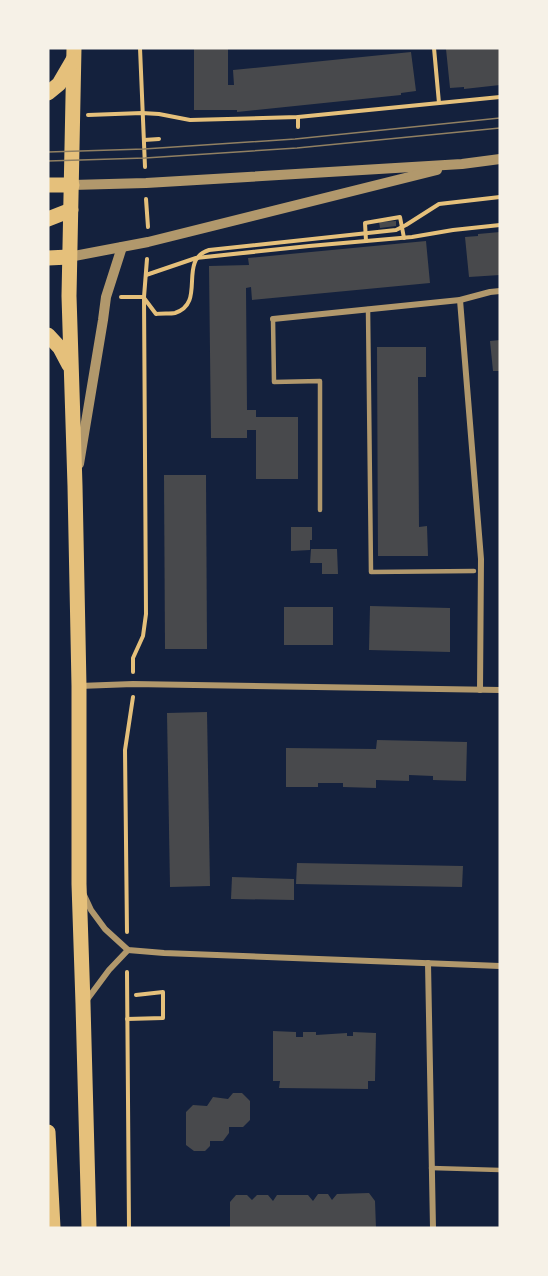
<svg xmlns="http://www.w3.org/2000/svg" width="548" height="1276" viewBox="0 0 548 1276" font-family="Raleway,sans-serif">
	<style>
		.building { fill: #48494c }
		.lines { fill: none; stroke-linecap: round; stroke-linejoin: round }
		.path { stroke: #e5c07b; stroke-width: 4 }
		.service { stroke: #b1986c; stroke-width: 4.5 }
		.minor { stroke: #b1986c; stroke-width: 6 }
		.tertiary { stroke: #b1986c; stroke-width: 10 }
		.primary { stroke: #e5c07b; stroke-width: 15 }
		.tram { stroke: #918062; stroke-width: 1.5 }
	</style>
	<rect width="100%" height="100%" fill="#14213d"/>
	<g class="building">
		<polygon points="194,48 228,48 228,85 234,85 233,70 411,52 416,91 401,93 401,95 237,112 237,110 194,110"/>
		<polygon points="456,48 500,48 500,85 464,89 464,87 450,88 446,49"/>
		<polygon points="396,221 396,226 380,228 379,222"/>
		<polygon points="500,232 500,275 469,277 465,237 478,236 478,234"/>
		<polygon points="426,241 430,283 252,300 251,287 246,288 247,410 256,410 256,417 298,417 298,479 256,479 256,430 247,430 247,438 211,438 209,266 249,265 248,258"/>
		<polygon points="500,340 500,371 493,371 490,341"/>
		<polygon points="377,347 426,347 426,377 418,377 419,527 427,526 428,556 378,556"/>
		<polygon points="164,475 206,475 207,649 165,649"/>
		<polygon points="291,527 312,527 312,540 310,540 310,550 291,551"/>
		<polygon points="311,549 337,549 338,574 322,574 322,563 310,563"/>
		<polygon points="370,606 450,608 450,652 369,650"/>
		<rect x="284" y="607" width="49" height="38"/>
		<polygon points="207,712 210,886 170,887 167,713"/>
		<polygon points="377,740 467,742 466,781 433,780 433,776 409,775 409,781 376,780 376,788 343,787 343,783 318,783 318,787 286,787 286,748 376,749"/>
		<polygon points="297,863 463,866 462,887 296,884"/>
		<polygon points="232,877 294,879 294,900 231,899"/>
		<polygon points="273,1031 296,1032 296,1037 303,1037 303,1032 316,1032 316,1035 347,1033 347,1036 353,1036 353,1032 376,1033 375,1081 368,1081 368,1089 279,1088 280,1081 273,1081"/>
		<polygon points="233,1093 242,1093 250,1101 250,1120 243,1127 229,1127 229,1133 223,1141 210,1141 210,1146 205,1151 194,1151 186,1145 186,1112 193,1105 207,1106 213,1097 228,1099"/>
		<polygon points="369,1193 375,1201 376,1228 230,1228 230,1202 236,1195 247,1195 252,1200 257,1195 268,1195 273,1201 277,1195 308,1195 313,1201 318,1194 328,1194 332,1200 337,1194"/>
	</g>
	<g class="lines">
		<g class="path">
			<polyline points="140,48 145,167"/>
			<polyline points="434,48 439,103"/>
			<polyline points="88,115 142,113 159,114 190,120 298,117 500,97"/>
			<polyline points="298,117 298,127"/>
			<polyline points="144,140 159,139"/>
			<polyline points="146,199 148,227"/>
			<polyline points="366,241 365,223 400,217 404,238"/>
			<polyline points="146,275 196,258 309,246 412,237 453,230 500,225"/>
			<polyline points="121,297 144,297"/>
			<path d="M144,298L156,314C162,313 170,314 175,313C207,303 177,260 209,250L396,230L406,225L439,204L500,197"/>
			<polyline points="133,672 133,658 143,636 146,614 144,297 147,259"/>
			<polyline points="127,932 125,750 133,697"/>
			<polyline points="127,972 129,1228"/>
			<polyline points="127,1019 163,1018 163,992 136,995"/>
		</g>
		<g class="service">
			<polyline points="368,309 371,572 474,571"/>
			<polyline points="273,319 274,382 320,381 320,510"/>
			<polyline points="431,1168 500,1170"/>
		</g>
		<g class="minor">
			<polyline points="460,300 481,559 480,690"/>
			<polyline points="273,319 460,300 490,292 500,291"/>
			<polyline points="79,686 133,684 500,690"/>
			<polyline points="84,895 91,910 105,929 128,950 164,953 500,966"/>
			<polyline points="428,963 433,1228"/>
			<polyline points="86,1001 109,970 128,950"/>
		</g>
		<g class="tertiary">
			<polyline points="72,185 146,183 462,164 500,159"/>
			<polyline points="69,257 148,242 437,170"/>
			<polyline points="79,464 103,320 106,297 122,247"/>
		</g>
		<g class="primary">
			<polyline points="74,48 69,296 75,486 79,686 79,884 83,1004 89,1228"/>
			<polyline points="48,93 59,84 73,60"/>
			<polyline points="48,185 72,185"/>
			<polyline points="48,219 71,210"/>
			<polyline points="48,258 69,257"/>
			<polyline points="48,335 60,348 69,365"/>
			<polyline points="48,1132 53,1228"/>
		</g>
		<g class="tram">
			<polyline points="48,152 144,149 295,139 500,118"/>
			<polyline points="48,161 145,158 297,148 500,128"/>
		</g>
	</g>
	<rect width="548" height="1276" fill="none" stroke="#f6f1e7" stroke-width="99"/>
</svg>
